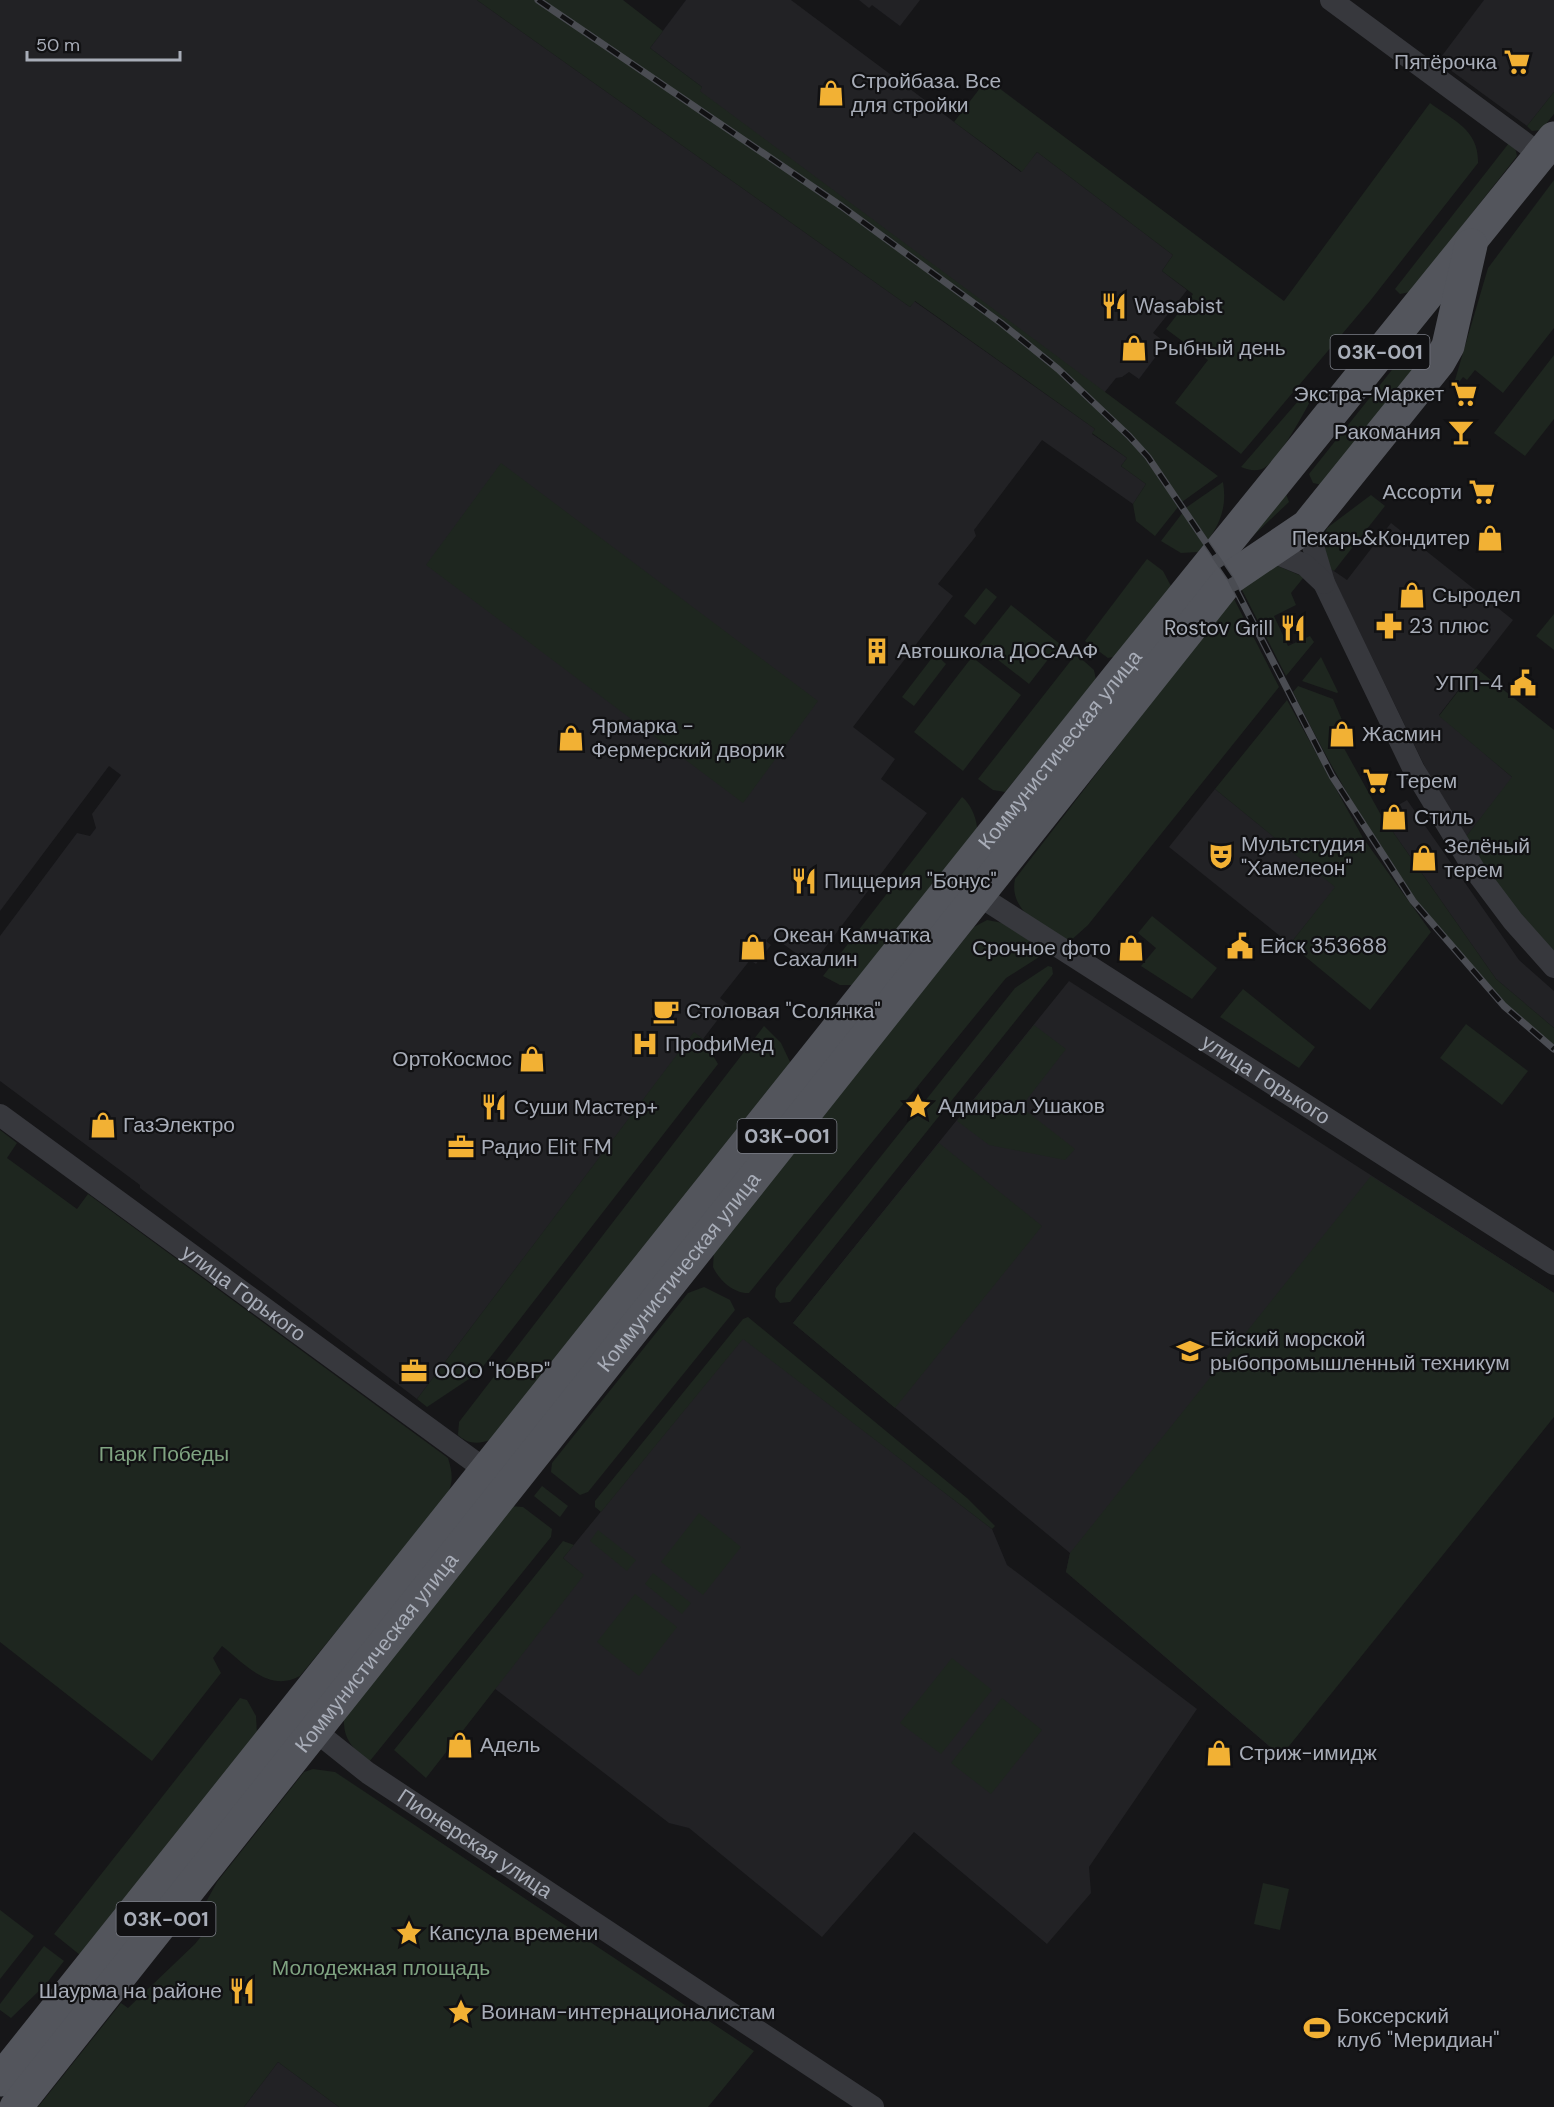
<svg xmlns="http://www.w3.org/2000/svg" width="1554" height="2107" viewBox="0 0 1554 2107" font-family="'DM Sans',sans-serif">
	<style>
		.built { fill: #222225 }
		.green { fill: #1e261f }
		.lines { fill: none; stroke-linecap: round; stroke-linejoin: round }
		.minor { stroke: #37383d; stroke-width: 22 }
		.primary { stroke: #53555c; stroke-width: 33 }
		.rail-casing { stroke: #4a4c52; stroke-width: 7 }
		.rail { stroke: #111113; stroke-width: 4.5; stroke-dasharray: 14; stroke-linecap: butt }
		.labels { text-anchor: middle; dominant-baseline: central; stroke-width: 4.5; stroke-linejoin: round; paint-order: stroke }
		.shield { fill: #111113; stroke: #7b7e86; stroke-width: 1.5 }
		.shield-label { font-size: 20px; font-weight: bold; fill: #a8adb8 }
		.poi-label { font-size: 21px; fill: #a8adb8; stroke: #111113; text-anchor: start }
		.street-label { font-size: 21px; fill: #a8adb8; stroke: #111113 }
		.park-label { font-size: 21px; fill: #7fa381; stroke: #111113 }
	</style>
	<rect width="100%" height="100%" fill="#161618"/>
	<g class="built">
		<polygon points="0,0 477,0 910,307 914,301 1095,429 1092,434 1127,458 1121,466 1146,484 1133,504 1042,440 974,530 976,536 938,584 953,596 853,727 895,759 881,779 927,813 812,965 771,935 766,941 771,945 756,964 750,960 720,998 729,1005 703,1039 694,1033 417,1399 140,1188 140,1185 0,1081 0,936 77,833 90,836 96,828 92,814 121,775 109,766 0,911"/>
		<polygon points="686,0 791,0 1021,172 1037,152 1173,255 1162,271 1187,290 1153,333 1166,343 1139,379 1129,372 1122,377 1116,378 1104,393 699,91 702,87 650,48"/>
		<polygon points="859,0 920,0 900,26 872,5 869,8"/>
		<polygon points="1484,0 1554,0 1554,92 1527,126 1438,61"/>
		<polygon points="1391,523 1513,620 1439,715 1513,778 1465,838 1430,777 1328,567 1347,580"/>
		<polygon points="1215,789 1336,887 1290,944 1169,847"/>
		<polygon points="1407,800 1519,960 1554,991 1554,1028 1496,979 1381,815"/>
		<polygon points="1069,981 1554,1293 1554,1393 1275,1751 1066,1572 1070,1553 793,1323"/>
		<polygon points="743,1338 992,1529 1007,1565 1197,1709 1089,1867 1091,1893 1047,1944 914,1832 822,1937 689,1828 669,1823 494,1688 583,1575 563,1558"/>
		<polygon points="278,2062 339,2107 244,2107"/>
	</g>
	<g class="green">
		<polygon points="477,0 623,0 663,31 650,48 702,87 700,91 1218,476 1182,502 1155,536 1136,521 1133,504 1146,484 1121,466 1127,458 1092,433 1095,429 915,301 910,307"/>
		<path d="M987,79L1284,301L1430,103C1454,121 1479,130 1478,163L1370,301L1241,454L1175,403L1208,360L1166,329L1193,294L1162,271L1173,255L1037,152L1022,172L954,122Z"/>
		<polygon points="1554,92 1554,114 1541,130 1532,131 1527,126"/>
		<polygon points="1509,143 1515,147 1517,156 1410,292 1400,294 1395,289"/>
		<polygon points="1554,180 1554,328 1503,393 1475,370 1467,380 1463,377 1457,385 1455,380 1488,268"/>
		<polygon points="1411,346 1425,356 1322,485 1313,483 1309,474"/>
		<polygon points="1554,355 1554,419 1525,456 1494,433"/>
		<path d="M1306,392L1313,396C1304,413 1279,460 1264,468C1257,472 1248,470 1241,467Z"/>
		<polygon points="501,463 818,701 743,803 426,565"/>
		<path d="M1223,482C1228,511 1217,531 1198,552L1181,553L1161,541L1187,507Z"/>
		<polygon points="1284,488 1289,502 1238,550"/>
		<polygon points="1371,495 1385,506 1334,571 1328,567 1323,540 1327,528"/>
		<polygon points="1147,559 1163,571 1171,586 1117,656 1108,658 1085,641"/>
		<polygon points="1273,564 1304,577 1291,593 1296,605 1274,616 1288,646 1310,636 1314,642 1286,676 1241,588"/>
		<polygon points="986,588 997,597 975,625 964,616"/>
		<path d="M1233,597L1279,687L1088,925L1068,943C1045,927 1008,912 1015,879Z"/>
		<polygon points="1011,605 1060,644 1029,684 979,645"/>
		<polygon points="1554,614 1554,650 1536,636"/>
		<polygon points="935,654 946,664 914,706 902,697"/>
		<polygon points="1076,654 1094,670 1096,680 1005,792 993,790 978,779"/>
		<polygon points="972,657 1021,695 963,771 914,732"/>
		<polygon points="1321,657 1338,692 1337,693 1302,681"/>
		<polygon points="1476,668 1554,730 1554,956 1522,918 1465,838 1512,777 1439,716"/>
		<path d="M1298,686L1333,699L1342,720L1331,734L1340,741L1381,815L1496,979L1554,1028V1045C1438,956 1358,821 1293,692Z"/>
		<polygon points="1287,700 1363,838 1431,932 1370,1010 1290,944 1335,887 1215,789"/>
		<path d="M962,797C971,804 978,821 977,832L853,985H840L823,976Z"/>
		<polygon points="1152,916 1217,968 1192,999 1141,966 1156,948 1138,933"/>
		<path d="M987,920L1003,923L1047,952L1006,978L749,1293C734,1294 719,1280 713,1267L714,1250L974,927Z"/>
		<polygon points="1048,966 1052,967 1053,974 790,1302 780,1303 775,1297 776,1288 1015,988"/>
		<polygon points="1243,989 1315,1047 1299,1068 1220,1017"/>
		<polygon points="1466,1024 1528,1071 1502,1105 1440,1058"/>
		<polygon points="1034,1025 1066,1049 1021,1107 1075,1149 1065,1160 989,1145 957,1121"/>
		<path d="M764,1026L781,1043L791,1064L493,1439C479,1444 469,1445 458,1435L459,1422Z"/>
		<polygon points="694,1032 703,1039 718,1064 478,1373 427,1407 417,1399"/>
		<path d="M0,1130L17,1143L7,1158L77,1209L88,1194L448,1458C453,1474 454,1485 444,1499L300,1676C269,1693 245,1664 222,1646L213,1658L221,1673L152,1761L0,1642Z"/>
		<polygon points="939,1143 1042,1226 895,1408 793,1323"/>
		<polygon points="1371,1176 1554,1293 1554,1417 1281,1756 1066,1572 1070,1553"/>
		<polygon points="704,1287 730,1300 735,1310 588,1492 580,1495 551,1472 552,1463 688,1293"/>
		<polygon points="748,1317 967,1498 995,1526 992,1529 743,1339 601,1512 595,1507 595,1501 743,1319"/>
		<polygon points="542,1486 568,1506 560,1517 534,1496"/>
		<path d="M510,1506L523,1507L552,1529L551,1537L369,1762C353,1748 343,1740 344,1718Z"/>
		<polygon points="699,1513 741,1547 703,1595 661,1562"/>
		<polygon points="598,1530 636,1560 627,1571 590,1541"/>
		<polygon points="563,1541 574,1545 563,1558 584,1575 426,1778 394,1750"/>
		<polygon points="653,1573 691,1603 682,1614 645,1584"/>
		<polygon points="635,1594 677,1627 639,1676 597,1642"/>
		<polygon points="952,1658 992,1690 941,1754 900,1723"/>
		<polygon points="240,1698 247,1700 256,1716 257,1735 80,1955 54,1934"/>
		<polygon points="1002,1698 1042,1730 991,1794 951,1763"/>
		<polygon points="313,1769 335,1772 754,2051 708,2107 339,2107 278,2062 244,2107 38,2107 121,2003 128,2008 195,1944 206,1930 195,1922 217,1882 304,1772"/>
		<polygon points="1263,1883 1289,1889 1280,1930 1254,1924"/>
		<polygon points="0,1910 34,1936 0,1979"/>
		<polygon points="44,1946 64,1961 46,1984 11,2018 0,2010 0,2004"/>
	</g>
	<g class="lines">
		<g class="minor">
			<polyline points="1331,0 1541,155"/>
			<polyline points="1307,526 1324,583 1414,770 1474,869 1513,921 1554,967"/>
			<polyline points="1270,551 1305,565 1324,583"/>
			<path id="s1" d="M978,895L1554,1264"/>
			<path id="s2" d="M0,1115L487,1471"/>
			<path id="s3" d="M304,1722L368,1773L873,2107"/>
		</g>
		<g class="primary">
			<path id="s4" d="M0,2080L1118,677L1554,138"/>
			<path id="s5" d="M16,2107L1230,578L1307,526L1439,362L1448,346L1471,245"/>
		</g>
		<g class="rail-casing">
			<polyline id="rail" points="538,0 841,206 1001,323 1058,369 1129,436 1148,457 1230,578 1332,776 1413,901 1504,1006 1554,1049"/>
		</g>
		<use href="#rail" class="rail"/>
	</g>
	<defs>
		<g id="supermarket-bare" transform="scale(2.07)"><path d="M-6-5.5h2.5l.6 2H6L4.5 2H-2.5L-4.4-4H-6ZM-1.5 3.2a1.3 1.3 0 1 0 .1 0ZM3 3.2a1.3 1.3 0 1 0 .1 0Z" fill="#f2b134" stroke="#111113" stroke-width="2.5" paint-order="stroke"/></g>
		<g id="shop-bare" transform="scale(2.07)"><path d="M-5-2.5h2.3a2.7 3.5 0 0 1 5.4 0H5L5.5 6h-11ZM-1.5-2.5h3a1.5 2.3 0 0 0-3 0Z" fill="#f2b134" stroke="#111113" stroke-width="2.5" paint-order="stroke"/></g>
		<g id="restaurant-bare" transform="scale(2.07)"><path d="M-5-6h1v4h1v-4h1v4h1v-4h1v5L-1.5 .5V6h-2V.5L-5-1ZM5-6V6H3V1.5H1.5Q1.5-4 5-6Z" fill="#f2b134" stroke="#111113" stroke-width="2.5" paint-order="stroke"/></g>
		<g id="bar-bare" transform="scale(2.07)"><path d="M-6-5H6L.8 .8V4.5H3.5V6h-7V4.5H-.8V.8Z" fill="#f2b134" stroke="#111113" stroke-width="2.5" paint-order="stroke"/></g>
		<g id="pharmacy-bare" transform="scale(2.07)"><path d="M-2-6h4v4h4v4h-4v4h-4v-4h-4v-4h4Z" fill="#f2b134" stroke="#111113" stroke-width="2.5" paint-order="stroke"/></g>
		<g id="building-bare" transform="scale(2.07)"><path d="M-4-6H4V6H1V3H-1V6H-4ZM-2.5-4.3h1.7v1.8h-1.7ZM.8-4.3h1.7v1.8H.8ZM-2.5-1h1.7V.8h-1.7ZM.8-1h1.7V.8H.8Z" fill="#f2b134" stroke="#111113" stroke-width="2.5" paint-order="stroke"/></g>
		<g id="civic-bare" transform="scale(2.07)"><path d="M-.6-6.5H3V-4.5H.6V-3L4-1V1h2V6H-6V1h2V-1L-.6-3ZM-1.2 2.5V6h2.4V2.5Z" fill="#f2b134" stroke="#111113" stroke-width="2.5" paint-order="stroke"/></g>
		<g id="theatre-bare" transform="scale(2.07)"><path d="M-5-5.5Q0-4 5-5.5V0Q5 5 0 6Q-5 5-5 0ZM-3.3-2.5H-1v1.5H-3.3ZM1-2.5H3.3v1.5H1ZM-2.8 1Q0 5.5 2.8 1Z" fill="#f2b134" stroke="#111113" stroke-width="2.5" paint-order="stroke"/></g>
		<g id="cafe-bare" transform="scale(2.07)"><path d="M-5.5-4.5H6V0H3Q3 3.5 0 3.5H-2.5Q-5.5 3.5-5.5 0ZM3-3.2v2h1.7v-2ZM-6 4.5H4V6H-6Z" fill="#f2b134" stroke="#111113" stroke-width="2.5" paint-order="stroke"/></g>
		<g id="hospital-bare" transform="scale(2.07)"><path d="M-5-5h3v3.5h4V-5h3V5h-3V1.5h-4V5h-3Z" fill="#f2b134" stroke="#111113" stroke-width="2.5" paint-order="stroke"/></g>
		<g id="sight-bare" transform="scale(2.07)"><path d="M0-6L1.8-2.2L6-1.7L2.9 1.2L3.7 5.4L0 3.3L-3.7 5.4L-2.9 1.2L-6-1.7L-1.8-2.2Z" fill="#f2b134" stroke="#111113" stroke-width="2.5" paint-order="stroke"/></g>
		<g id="office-bare" transform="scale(2.07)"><path d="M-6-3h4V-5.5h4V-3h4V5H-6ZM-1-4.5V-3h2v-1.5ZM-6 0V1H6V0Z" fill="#f2b134" stroke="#111113" stroke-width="2.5" paint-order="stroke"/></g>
		<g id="university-bare" transform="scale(2.07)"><path d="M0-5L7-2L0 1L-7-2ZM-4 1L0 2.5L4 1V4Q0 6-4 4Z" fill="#f2b134" stroke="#111113" stroke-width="2.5" paint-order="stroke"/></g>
		<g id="stadium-bare" transform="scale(2.07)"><path d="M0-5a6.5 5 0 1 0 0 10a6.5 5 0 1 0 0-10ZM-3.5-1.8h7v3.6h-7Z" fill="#f2b134" stroke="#111113" stroke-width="2.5" paint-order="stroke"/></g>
	</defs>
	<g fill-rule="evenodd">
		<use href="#supermarket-bare" x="1517" y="62"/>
		<use href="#shop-bare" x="831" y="93"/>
		<use href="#restaurant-bare" x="1114" y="306"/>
		<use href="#shop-bare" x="1134" y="348"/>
		<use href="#supermarket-bare" x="1464" y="394"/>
		<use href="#bar-bare" x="1461" y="432"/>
		<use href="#supermarket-bare" x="1482" y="492"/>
		<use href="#shop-bare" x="1490" y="538"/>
		<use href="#shop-bare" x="1412" y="595"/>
		<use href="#pharmacy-bare" x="1389" y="626"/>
		<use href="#restaurant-bare" x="1293" y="628"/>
		<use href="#building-bare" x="877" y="651"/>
		<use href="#civic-bare" x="1523" y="683"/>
		<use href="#shop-bare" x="1342" y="734"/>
		<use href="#shop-bare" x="571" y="738"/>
		<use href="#supermarket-bare" x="1376" y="781"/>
		<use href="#shop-bare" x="1394" y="817"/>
		<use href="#theatre-bare" x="1221" y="856"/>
		<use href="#shop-bare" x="1424" y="858"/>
		<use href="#restaurant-bare" x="804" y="881"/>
		<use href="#civic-bare" x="1240" y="946"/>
		<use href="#shop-bare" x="753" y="947"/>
		<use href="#shop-bare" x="1131" y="948"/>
		<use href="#cafe-bare" x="666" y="1011"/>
		<use href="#hospital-bare" x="645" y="1044"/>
		<use href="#shop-bare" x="532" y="1059"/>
		<use href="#sight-bare" x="918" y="1106"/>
		<use href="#restaurant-bare" x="494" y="1107"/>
		<use href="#shop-bare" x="103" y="1125"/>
		<use href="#office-bare" x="461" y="1147"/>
		<use href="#university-bare" x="1190" y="1351"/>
		<use href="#office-bare" x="414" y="1371"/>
		<use href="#shop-bare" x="460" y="1745"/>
		<use href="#shop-bare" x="1219" y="1753"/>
		<use href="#sight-bare" x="409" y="1933"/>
		<use href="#restaurant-bare" x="242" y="1991"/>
		<use href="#sight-bare" x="461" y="2012"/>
		<use href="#stadium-bare" x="1317" y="2028"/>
	</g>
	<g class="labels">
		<g class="shield">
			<rect x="1330.5" y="335" width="99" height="34" rx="4.5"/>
			<rect x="737.5" y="1119" width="99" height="34" rx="4.5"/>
			<rect x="116.5" y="1902" width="99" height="34" rx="4.5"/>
		</g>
		<g class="shield-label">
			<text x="1380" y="352">03К-001</text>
			<text x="787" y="1136">03К-001</text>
			<text x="166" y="1919">03К-001</text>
		</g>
		<g class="poi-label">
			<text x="1497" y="62" text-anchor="end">Пятёрочка</text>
			<text x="851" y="81">Стройбаза. Все<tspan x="851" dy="24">для стройки</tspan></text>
			<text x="1134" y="306">Wasabist</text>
			<text x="1154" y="348">Рыбный день</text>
			<text x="1444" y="394" text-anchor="end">Экстра-Маркет</text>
			<text x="1441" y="432" text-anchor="end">Ракомания</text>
			<text x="1462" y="492" text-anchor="end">Ассорти</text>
			<text x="1470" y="538" text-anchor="end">Пекарь&amp;Кондитер</text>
			<text x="1432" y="595">Сыродел</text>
			<text x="1409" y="626">23 плюс</text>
			<text x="1273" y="628" text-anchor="end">Rostov Grill</text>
			<text x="897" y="651">Автошкола ДОСААФ</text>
			<text x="1503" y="683" text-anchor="end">УПП-4</text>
			<text x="591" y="726">Ярмарка -<tspan x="591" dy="24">Фермерский дворик</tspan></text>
			<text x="1362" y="734">Жасмин</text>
			<text x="1396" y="781">Терем</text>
			<text x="1414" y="817">Стиль</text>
			<text x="1241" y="844">Мультстудия<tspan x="1241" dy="24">"Хамелеон"</tspan></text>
			<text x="1444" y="846">Зелёный<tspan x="1444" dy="24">терем</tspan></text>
			<text x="824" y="881">Пиццерия "Бонус"</text>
			<text x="773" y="935">Океан Камчатка<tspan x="773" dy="24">Сахалин</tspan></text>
			<text x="1260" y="946">Ейск 353688</text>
			<text x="1111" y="948" text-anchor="end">Срочное фото</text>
			<text x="686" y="1011">Столовая "Солянка"</text>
			<text x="665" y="1044">ПрофиМед</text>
			<text x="512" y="1059" text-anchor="end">ОртоКосмос</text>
			<text x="938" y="1106">Адмирал Ушаков</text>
			<text x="514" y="1107">Суши Мастер+</text>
			<text x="123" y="1125">ГазЭлектро</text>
			<text x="481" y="1147">Радио Elit FM</text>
			<text x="1210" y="1339">Ейский морской<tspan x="1210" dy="24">рыбопромышленный техникум</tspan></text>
			<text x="434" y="1371">ООО "ЮВР"</text>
			<text x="480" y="1745">Адель</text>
			<text x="1239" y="1753">Стриж-имидж</text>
			<text x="429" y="1933">Капсула времени</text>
			<text x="222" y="1991" text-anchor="end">Шаурма на районе</text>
			<text x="481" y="2012">Воинам-интернационалистам</text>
			<text x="1337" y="2016">Боксерский<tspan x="1337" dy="24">клуб "Меридиан"</tspan></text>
		</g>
		<g class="street-label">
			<text stroke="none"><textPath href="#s4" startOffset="1701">Коммунистическая улица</textPath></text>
			<text stroke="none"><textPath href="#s1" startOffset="342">улица Горького</textPath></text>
			<text stroke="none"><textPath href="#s5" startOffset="1066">Коммунистическая улица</textPath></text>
			<text stroke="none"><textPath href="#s2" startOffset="302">улица Горького</textPath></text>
			<text stroke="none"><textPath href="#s5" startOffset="580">Коммунистическая улица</textPath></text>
			<text stroke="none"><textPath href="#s3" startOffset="210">Пионерская улица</textPath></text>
		</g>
		<g class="park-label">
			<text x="164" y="1454">Парк Победы</text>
			<text x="381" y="1968">Молодежная площадь</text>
		</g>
	</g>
	<path d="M27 51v9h153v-9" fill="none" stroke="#a8adb8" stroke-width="3"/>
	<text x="36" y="51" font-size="18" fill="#a8adb8" stroke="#111113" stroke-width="4.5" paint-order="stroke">50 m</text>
</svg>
